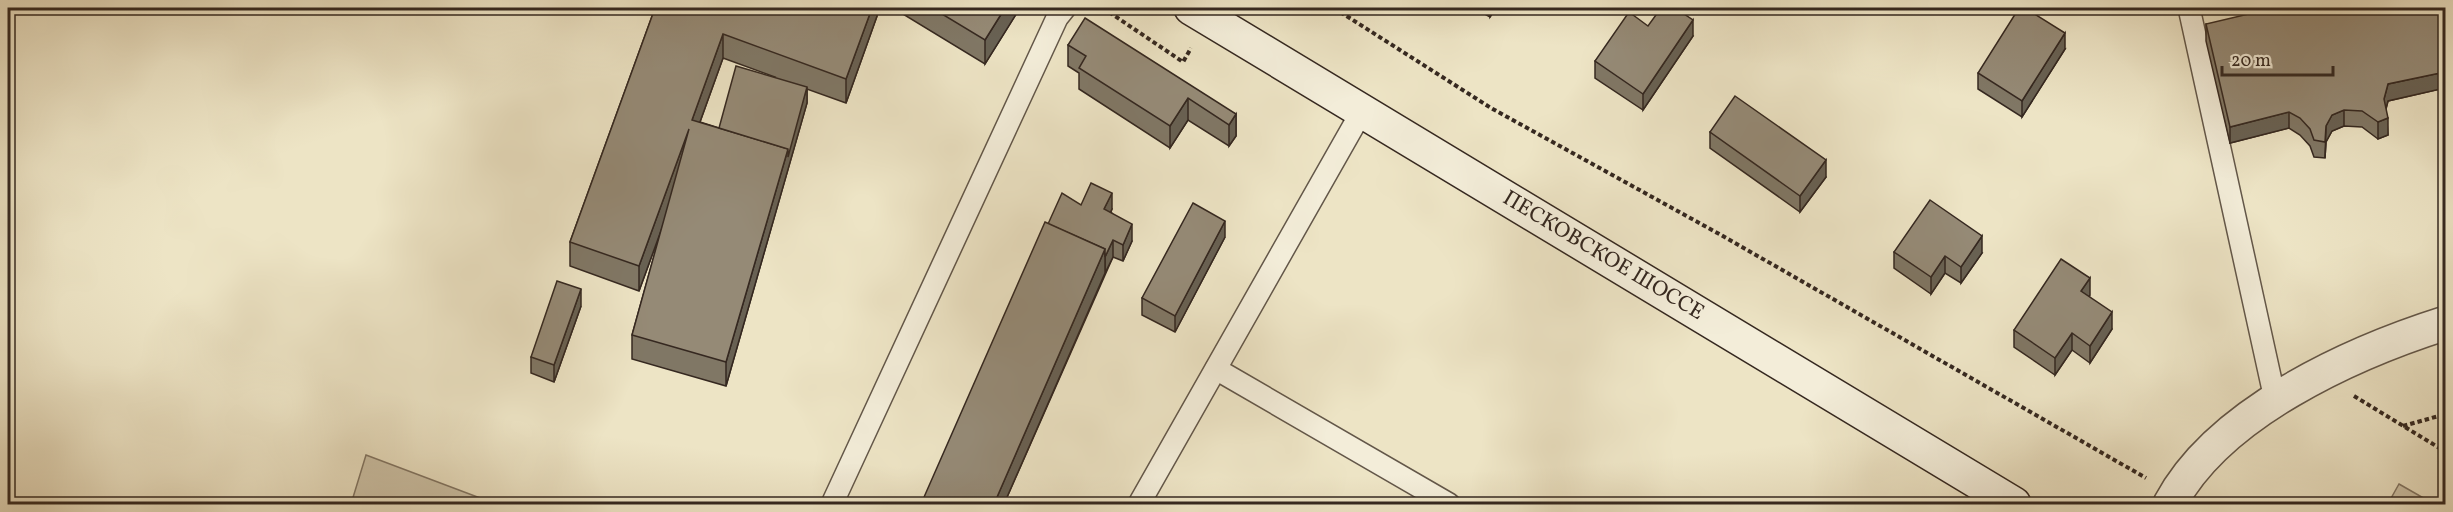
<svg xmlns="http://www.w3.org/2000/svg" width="2453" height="512" viewBox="0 0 2453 512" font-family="Vollkorn,serif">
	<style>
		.green { fill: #cec4a9; stroke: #827664; stroke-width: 1.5 }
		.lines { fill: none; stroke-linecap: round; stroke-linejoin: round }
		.lane-casing { stroke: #635749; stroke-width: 24 }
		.street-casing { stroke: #635749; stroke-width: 36 }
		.secondary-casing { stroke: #352820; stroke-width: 36 }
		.path { stroke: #352820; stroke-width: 4; stroke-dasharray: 4.5 3; stroke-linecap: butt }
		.lane { stroke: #f3edd9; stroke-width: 21 }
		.street { stroke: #f3edd9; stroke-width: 33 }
		.secondary { stroke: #f3edd9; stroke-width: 33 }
		.wall { fill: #807765; stroke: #352820; stroke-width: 1.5; fill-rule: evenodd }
		.shaded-wall { fill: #686153; stroke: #352820; stroke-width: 1.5 }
		.building { fill: #958a76; stroke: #352820; stroke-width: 1.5 }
		.labels { text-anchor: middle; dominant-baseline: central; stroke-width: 5; stroke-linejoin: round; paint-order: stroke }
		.street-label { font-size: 22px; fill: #352820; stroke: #f3edd9 }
	</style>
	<rect width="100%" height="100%" fill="#ede4c5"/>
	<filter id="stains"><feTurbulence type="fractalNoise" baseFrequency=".00333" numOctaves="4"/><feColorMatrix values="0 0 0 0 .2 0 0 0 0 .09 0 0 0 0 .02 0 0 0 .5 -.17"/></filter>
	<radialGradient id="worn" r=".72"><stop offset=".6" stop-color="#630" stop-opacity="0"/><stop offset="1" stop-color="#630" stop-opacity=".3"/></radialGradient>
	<g class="green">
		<polygon points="366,455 496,504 351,504"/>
		<polygon points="2399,484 2434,504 2385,504 2390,500"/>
	</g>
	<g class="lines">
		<g class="lane-casing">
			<g id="lane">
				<polyline points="2189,8 2275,399"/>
				<polyline points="1216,369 1449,504"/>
				<polyline points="832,504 1057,18 1065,8"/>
				<polyline points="1139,504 1362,111"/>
			</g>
		</g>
		<g class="street-casing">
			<path id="street" d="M2170,504C2218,413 2351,353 2446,323"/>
		</g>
		<g class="secondary-casing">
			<polyline id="secondary" points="1191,8 2014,504"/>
		</g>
		<g class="path">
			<polyline points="1103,8 1183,62 1191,48"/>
			<polyline points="1334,8 1491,108 1721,235 2146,478"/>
			<polyline points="2354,396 2446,452"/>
			<polyline points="2403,426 2446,414"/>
		</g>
		<use href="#lane" class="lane"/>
		<use href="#street" class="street"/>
		<use href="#secondary" class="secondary"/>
	</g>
	<g class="wall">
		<path d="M655,8H877V16L846,103L807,89V103L726,386L632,359V335L661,231L639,291L570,266V242ZM723,58L775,77L719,128L700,122Z"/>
		<polygon points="893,8 1020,8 985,64"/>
		<polygon points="1474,8 1496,8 1490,17"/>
		<polygon points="2445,9 2445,88 2388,101 2386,109 2388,135 2378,139 2362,127 2344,126 2332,131 2326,142 2325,158 2314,157 2310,146 2300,135 2289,128 2230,143 2206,41 2206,24 2438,11"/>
		<polygon points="1648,26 1693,36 1643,110 1595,78 1595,61"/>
		<polygon points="1068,45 1236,114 1236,136 1229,146 1188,120 1170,148 1079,89 1079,73 1068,66"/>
		<polygon points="2065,49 2022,117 1978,89 1978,73"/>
		<polygon points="1710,132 1826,177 1800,212 1710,148"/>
		<polygon points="1081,205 1112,209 1111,212 1132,241 1123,261 1113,257 1004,504 1048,224"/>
		<polygon points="1225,237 1175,332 1142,315 1142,298"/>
		<polygon points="1894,252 1982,253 1961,283 1945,273 1931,294 1894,268"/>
		<polygon points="2090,295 2089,296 2112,329 2090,363 2072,350 2055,375 2014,347 2014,330"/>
		<polygon points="581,306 554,382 531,373 531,357"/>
	</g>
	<g class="shaded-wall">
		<polygon points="872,8 877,8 877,16 846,103 846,79"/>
		<polygon points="1005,8 1020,8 985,64 985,40"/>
		<polygon points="1490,8 1496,8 1490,17"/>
		<polygon points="1693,20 1693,36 1643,110 1643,94"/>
		<polygon points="2065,33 2065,49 2022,117 2022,101"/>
		<polygon points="723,34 723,58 692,144 692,120"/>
		<polygon points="2445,72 2445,88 2388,101 2384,116 2384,99 2388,84"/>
		<polygon points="807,87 807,103 726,386 726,362 788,149"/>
		<polygon points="1188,98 1188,120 1170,148 1170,126"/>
		<polygon points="2344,110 2344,126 2332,131 2326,142 2325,158 2326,126 2332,115"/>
		<polygon points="2289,112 2289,128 2230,143 2230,127"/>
		<polygon points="1236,114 1236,136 1229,146 1229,125"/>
		<polygon points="2388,118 2388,135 2378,139 2378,122"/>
		<polygon points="689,129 689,154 639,291 639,266"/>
		<polygon points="1826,160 1826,177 1800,212 1800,196"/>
		<polygon points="1112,193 1112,209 1104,225 1104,209"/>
		<polygon points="1225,221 1225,237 1175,332 1175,316"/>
		<polygon points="1132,224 1132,241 1123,261 1123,245"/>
		<polygon points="1982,236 1982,253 1961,283 1961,267"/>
		<polygon points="1113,240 1113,257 1105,273 1105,257"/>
		<polygon points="1105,249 1105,273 1004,504 994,504"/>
		<polygon points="1945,256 1945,273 1931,294 1931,277"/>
		<polygon points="2090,278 2090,295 2081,307 2081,291"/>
		<polygon points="581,289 581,306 554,382 554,365"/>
		<polygon points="2112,312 2112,329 2090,363 2090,346"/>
		<polygon points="2072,333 2072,350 2055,375 2055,358"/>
	</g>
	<g class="building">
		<polygon points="655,8 872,8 846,79 723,34 692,120 788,149 726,362 632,335 689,129 639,266 570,242"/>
		<polygon points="932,8 1005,8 985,40"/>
		<polygon points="1661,8 1675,8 1693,20 1643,94 1595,61 1629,12 1648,26"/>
		<polygon points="2019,8 2025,8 2065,33 2022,101 1978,73"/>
		<polygon points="2274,8 2437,8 2438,11 2445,9 2445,72 2388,84 2384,99 2388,118 2378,122 2362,111 2344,110 2332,115 2326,126 2325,142 2314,140 2310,129 2300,118 2289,112 2230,127 2206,24"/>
		<polygon points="1085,18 1236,114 1229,125 1188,98 1170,126 1079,68 1086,56 1068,45"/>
		<polygon points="736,66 807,87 788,157 788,149 719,128"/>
		<polygon points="1735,96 1826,160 1800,196 1710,132"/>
		<polygon points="1091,183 1112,193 1104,209 1132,224 1123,245 1113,240 1105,257 1105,249 1048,224 1062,193 1081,205"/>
		<polygon points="1930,200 1982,236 1961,267 1945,256 1931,277 1894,252"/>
		<polygon points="1193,203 1225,221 1175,316 1142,298"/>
		<polygon points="1045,222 1105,249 994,504 921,504"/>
		<polygon points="2061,259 2090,278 2081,291 2112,312 2090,346 2072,333 2055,358 2014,330"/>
		<polygon points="557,281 581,289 554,365 531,357"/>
	</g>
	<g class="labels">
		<g class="street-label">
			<text transform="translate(1603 256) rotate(31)">ПЕСКОВСКОЕ ШОССЕ</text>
		</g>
	</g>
	<rect width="2453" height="512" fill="none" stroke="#ede4c5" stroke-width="30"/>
	<rect x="9" y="9" width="2435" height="494" fill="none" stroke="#352820" stroke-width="3"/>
	<rect x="15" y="15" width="2423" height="482" fill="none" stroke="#352820" stroke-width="1.5"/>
	<path d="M2222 66v9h111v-9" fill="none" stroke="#352820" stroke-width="3"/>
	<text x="2231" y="66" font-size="18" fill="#352820" stroke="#f3edd9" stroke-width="4.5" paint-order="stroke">20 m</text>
	<rect width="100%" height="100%" filter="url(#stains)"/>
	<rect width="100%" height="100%" fill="url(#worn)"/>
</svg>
